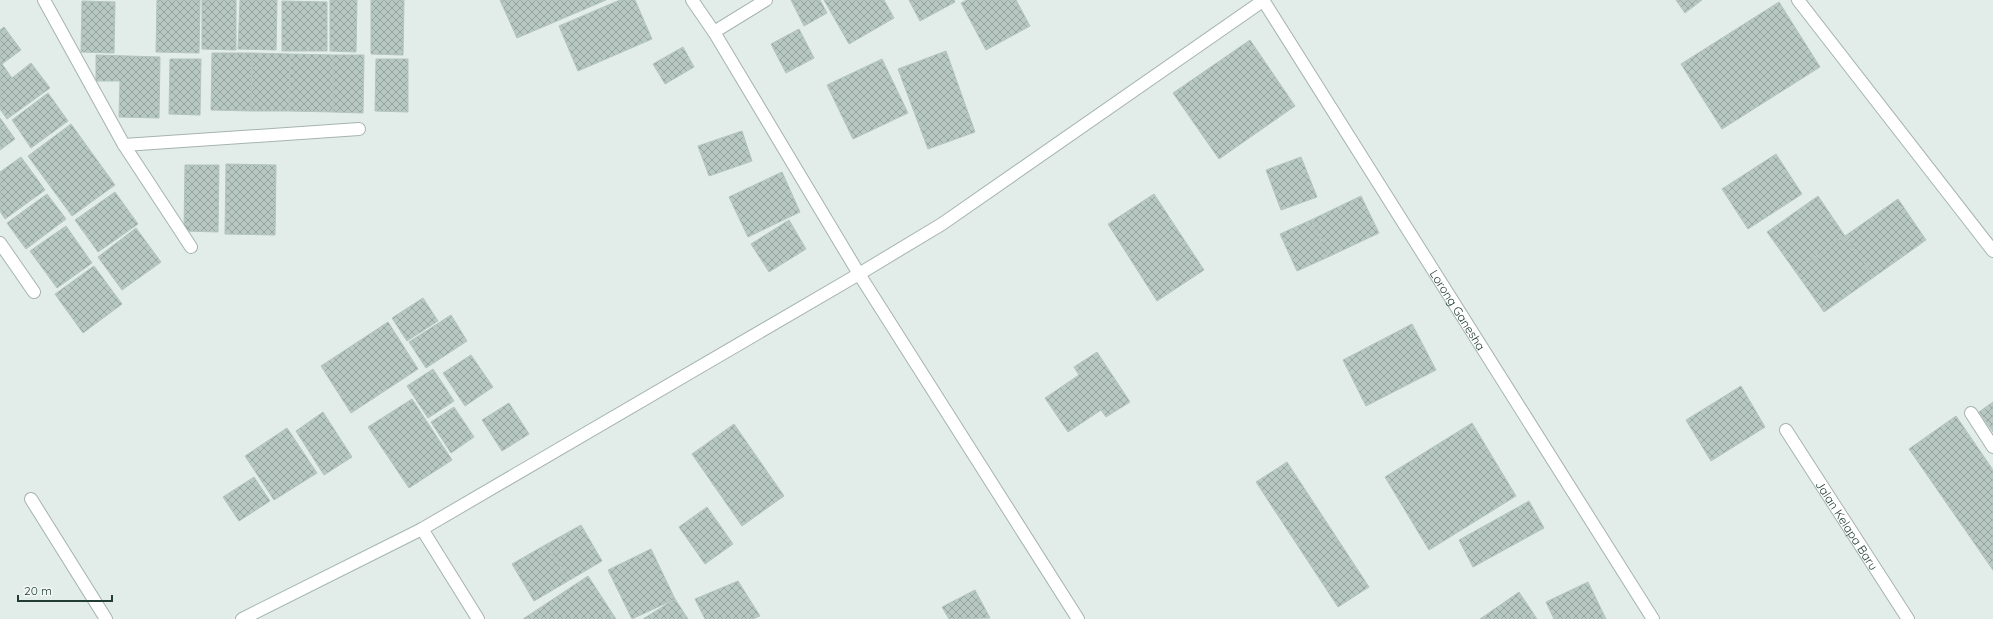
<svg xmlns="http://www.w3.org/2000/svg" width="1993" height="619" viewBox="0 0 1993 619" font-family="Quicksand,sans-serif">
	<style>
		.building { fill: url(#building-cross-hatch); stroke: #b4c5bf }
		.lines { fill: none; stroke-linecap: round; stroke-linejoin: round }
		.service-casing { stroke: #a5b4af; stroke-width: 14 }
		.minor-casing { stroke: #a5b4af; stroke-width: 14 }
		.service { stroke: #fff; stroke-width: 12 }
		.minor { stroke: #fff; stroke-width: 12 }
		.labels { text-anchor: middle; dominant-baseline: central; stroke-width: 4; stroke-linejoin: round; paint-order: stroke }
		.street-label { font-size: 12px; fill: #223d36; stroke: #f2f8f5 }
	</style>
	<defs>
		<pattern id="building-cross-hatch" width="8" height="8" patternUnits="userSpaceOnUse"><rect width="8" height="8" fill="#b7c7c1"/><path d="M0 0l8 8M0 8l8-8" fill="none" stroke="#94a39e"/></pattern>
	</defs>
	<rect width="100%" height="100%" fill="#e2ece8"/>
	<g class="building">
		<polygon points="157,0 200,0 199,53 156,52"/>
		<polygon points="202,0 236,0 236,50 202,49"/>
		<polygon points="240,0 277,0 276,50 238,49"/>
		<polygon points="330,0 357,0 356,52 330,51"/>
		<polygon points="371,0 404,0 403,55 371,54"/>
		<polygon points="500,0 606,0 517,38"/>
		<polygon points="620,0 635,0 652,39 578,71 559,26"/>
		<polygon points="791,0 820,0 827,13 804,26"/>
		<polygon points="824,0 884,0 894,18 849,44"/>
		<polygon points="909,0 954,0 955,2 920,21"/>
		<polygon points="967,0 1016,0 1030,26 986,50 961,3"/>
		<polygon points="1676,0 1702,0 1685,13"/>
		<polygon points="82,1 115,2 114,53 81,52"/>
		<polygon points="282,1 327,2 327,51 282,51"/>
		<polygon points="1779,2 1820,67 1722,129 1681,64"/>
		<polygon points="4,27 21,50 2,64 12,78 31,63 50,88 7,119 0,109 0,30"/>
		<polygon points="799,29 814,58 786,73 771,44"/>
		<polygon points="1250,40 1295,106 1219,159 1173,93"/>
		<polygon points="683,47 694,67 665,84 653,64"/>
		<polygon points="946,51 975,132 928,149 898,69"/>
		<polygon points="212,53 252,53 251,111 211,110"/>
		<polygon points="252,53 290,54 289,111 251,111"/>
		<polygon points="290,54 333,55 333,112 289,111"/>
		<polygon points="96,55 160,57 159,118 119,117 120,81 96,81"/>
		<polygon points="333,55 364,55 363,113 333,112"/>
		<polygon points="170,59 201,59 200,115 169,114"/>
		<polygon points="376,59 408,59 408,112 375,111"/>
		<polygon points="882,59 908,113 853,139 827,85"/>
		<polygon points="48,93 68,121 31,148 12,120"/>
		<polygon points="0,118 15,139 0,150"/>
		<polygon points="71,124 115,185 72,216 28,156"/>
		<polygon points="742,131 752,161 709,176 698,146"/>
		<polygon points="1776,154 1802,194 1748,229 1722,189"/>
		<polygon points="21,157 45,190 5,219 0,211 0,172"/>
		<polygon points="1301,157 1317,197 1281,210 1266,170"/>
		<polygon points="226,164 276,165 275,235 225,234"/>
		<polygon points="185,165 219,165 218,232 184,231"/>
		<polygon points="782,172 800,212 748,237 729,197"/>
		<polygon points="115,192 138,224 98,252 75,220"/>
		<polygon points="47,194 66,219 26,249 7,223"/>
		<polygon points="1154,194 1204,270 1157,301 1108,224"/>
		<polygon points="1361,196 1379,233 1328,257 1311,220"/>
		<polygon points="1818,196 1845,236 1795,271 1767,232"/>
		<polygon points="1898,199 1926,240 1874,277 1845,236"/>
		<polygon points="789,220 806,249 769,272 751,244"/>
		<polygon points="1311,220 1328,257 1297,271 1280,234"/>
		<polygon points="66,226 92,263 57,288 30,251"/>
		<polygon points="136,228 161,262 122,290 98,257"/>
		<polygon points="1845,236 1874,277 1824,312 1795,271"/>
		<polygon points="94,266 122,304 83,333 55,294"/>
		<polygon points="423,298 438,321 407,341 392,318"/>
		<polygon points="451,315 467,341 426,368 409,342"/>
		<polygon points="388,322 418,369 351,413 321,366"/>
		<polygon points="1412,324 1436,370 1366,406 1343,360"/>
		<polygon points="1097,352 1130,402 1106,417 1101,410 1068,432 1045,398 1079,375 1074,367"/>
		<polygon points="471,355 493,387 465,406 443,373"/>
		<polygon points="433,369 454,401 428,418 407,386"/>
		<polygon points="1741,386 1765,427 1711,461 1686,420"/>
		<polygon points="412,399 452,460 409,488 368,427"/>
		<polygon points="1993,402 1993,432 1979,412"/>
		<polygon points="509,403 529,434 502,451 482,420"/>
		<polygon points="454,407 474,437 451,453 431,422"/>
		<polygon points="323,412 352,457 324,475 296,431"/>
		<polygon points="1956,416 1993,470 1993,570 1909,449"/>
		<polygon points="1472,423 1516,496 1429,550 1385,477"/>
		<polygon points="734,424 784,496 742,526 692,454"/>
		<polygon points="287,428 317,473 274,500 245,456"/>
		<polygon points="1287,462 1369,587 1338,607 1256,482"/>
		<polygon points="254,477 270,501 239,521 223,497"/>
		<polygon points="1529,501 1544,528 1473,567 1459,540"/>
		<polygon points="707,507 733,544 705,564 679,527"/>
		<polygon points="581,525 602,561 568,581 547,544"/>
		<polygon points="547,544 568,581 534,601 512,564"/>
		<polygon points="651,549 675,599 632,619 608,570"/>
		<polygon points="588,576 616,619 523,619"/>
		<polygon points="738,581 760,616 753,619 705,619 695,599"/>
		<polygon points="1588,582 1606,619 1554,619 1546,602"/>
		<polygon points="975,590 990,618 949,619 942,607"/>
		<polygon points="1519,592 1537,619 1480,619"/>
		<polygon points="675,599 688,619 643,619"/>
	</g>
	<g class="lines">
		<g class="service-casing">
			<polyline id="service" points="1971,413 1993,447"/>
		</g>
		<g class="minor-casing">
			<g id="minor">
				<polyline points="44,0 124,145 191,247"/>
				<polyline points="692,0 714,32 859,274 942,224 1264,0"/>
				<path id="s1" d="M1263,0L1653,619"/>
				<polyline points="1798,0 1993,251"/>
				<polyline points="714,32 766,0"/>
				<polyline points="124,145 359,129"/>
				<polyline points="0,243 34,292"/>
				<path id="s2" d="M1786,430L1908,619"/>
				<polyline points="31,499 106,619"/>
				<polyline points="422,529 478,619"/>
				<polyline points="242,619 422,529 859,274 1078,619"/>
			</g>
		</g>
		<use href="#service" class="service"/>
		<use href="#minor" class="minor"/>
	</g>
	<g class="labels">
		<g class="street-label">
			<text stroke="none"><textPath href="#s1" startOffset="366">Lorong Ganesha</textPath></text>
			<text stroke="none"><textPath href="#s2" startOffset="113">Jalan Kelapa Baru</textPath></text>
		</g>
	</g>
	<path d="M18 595v6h94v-6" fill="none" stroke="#223d36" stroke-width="2"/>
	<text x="24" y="595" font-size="12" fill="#223d36" stroke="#f2f8f5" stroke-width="3" paint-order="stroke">20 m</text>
</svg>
